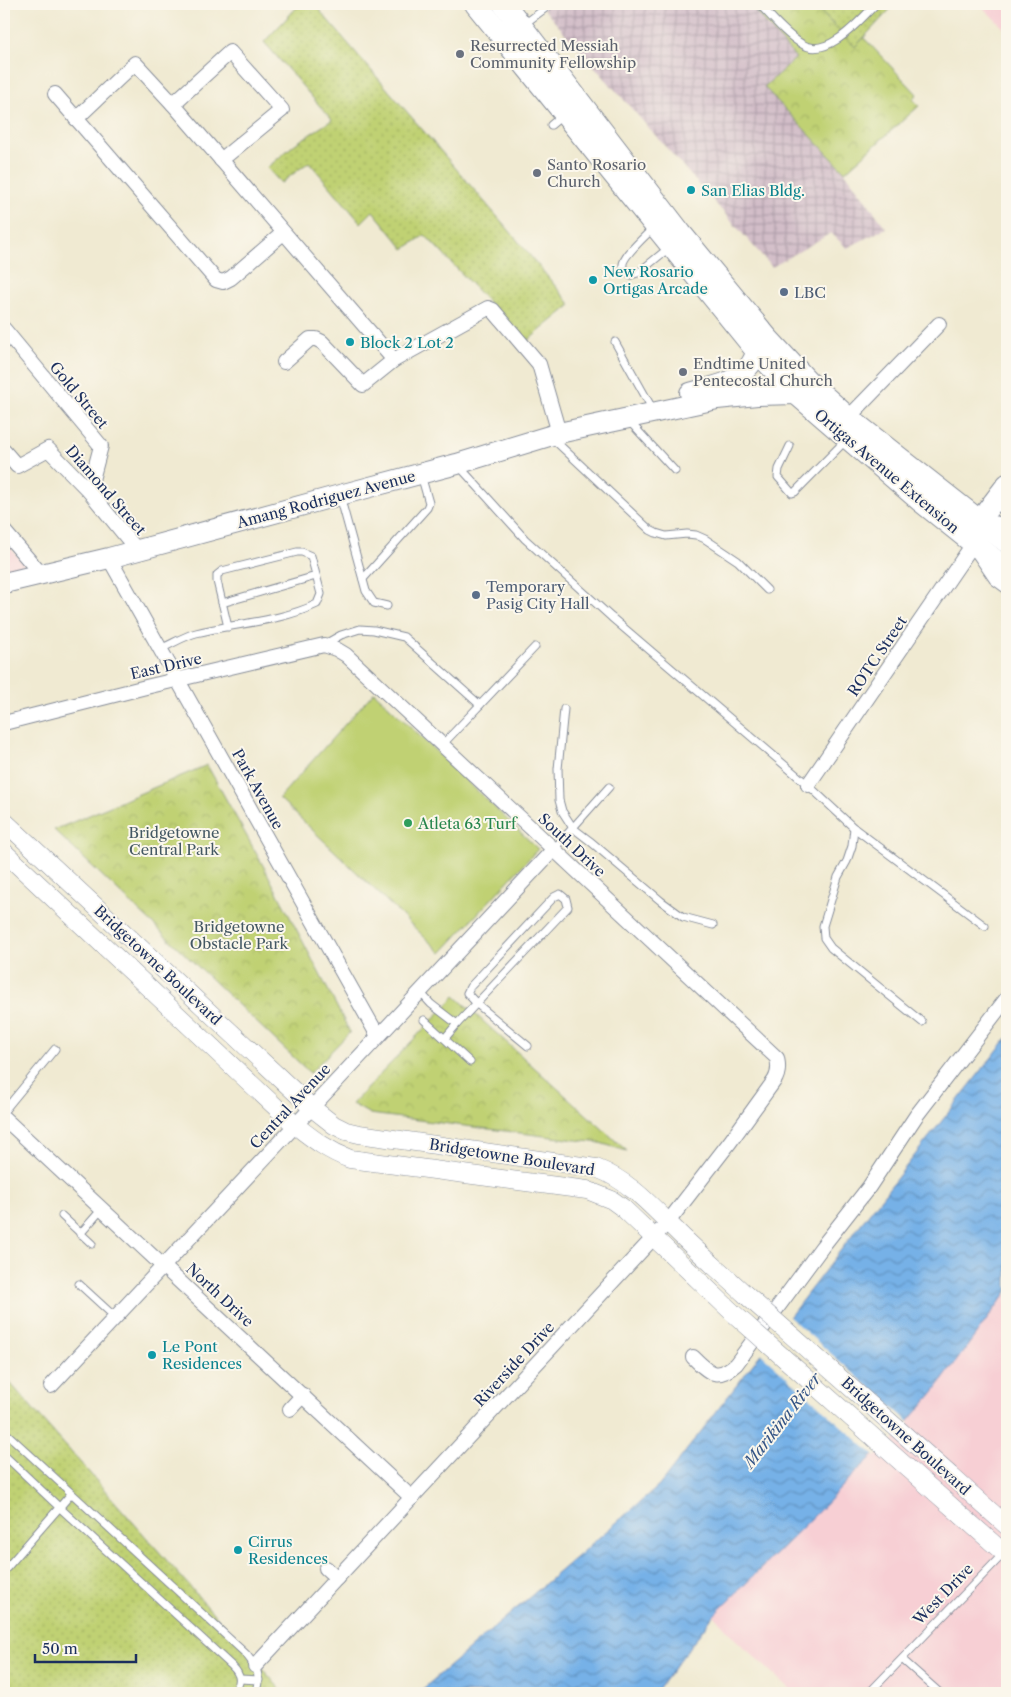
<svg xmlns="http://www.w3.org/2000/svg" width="1011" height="1697" viewBox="0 0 1011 1697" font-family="'Libre Caslon Text',serif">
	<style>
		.built { fill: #f7cfd4 }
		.industrial { fill: url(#industrial-grid) }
		.grass { fill: url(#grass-dots); stroke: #6e8068 }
		.park { fill: url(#park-crowns); stroke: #6e8068 }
		.pitch { fill: #c0d173; stroke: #6e8068 }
		.water { fill: url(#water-waves); stroke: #4870a2 }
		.pier { fill: #f0ead2 }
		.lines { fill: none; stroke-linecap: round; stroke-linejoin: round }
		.service-casing { stroke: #868c98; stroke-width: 9 }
		.minor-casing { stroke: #868c98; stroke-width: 16 }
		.tertiary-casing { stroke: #868c98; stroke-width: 19 }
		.secondary-casing { stroke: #868c98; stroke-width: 22 }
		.primary-casing { stroke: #868c98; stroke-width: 24 }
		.service { stroke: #fff; stroke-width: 7 }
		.minor { stroke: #fff; stroke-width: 14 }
		.tertiary { stroke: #fff; stroke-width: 18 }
		.secondary { stroke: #fff; stroke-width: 20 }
		.primary { stroke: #fff; stroke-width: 22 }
		.tertiary-bridge-casing { stroke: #868c98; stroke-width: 19; stroke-linecap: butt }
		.tertiary-bridge { stroke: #fff; stroke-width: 18 }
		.worship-dot { fill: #6b7280; stroke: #fbf7ec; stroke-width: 2 }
		.culture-dot { fill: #0f9aa8; stroke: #fbf7ec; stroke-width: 2 }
		.service-dot { fill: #5c6f8a; stroke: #fbf7ec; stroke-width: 2 }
		.leisure-dot { fill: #2e9e5b; stroke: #fbf7ec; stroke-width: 2 }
		.labels { text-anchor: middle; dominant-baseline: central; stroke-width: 4; stroke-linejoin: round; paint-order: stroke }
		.worship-label { font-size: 15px; fill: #5b616d; stroke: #fbf7ec; text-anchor: start }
		.culture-label { font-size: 15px; fill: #0d838f; stroke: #fbf7ec; text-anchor: start }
		.service-label { font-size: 15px; fill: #4e5e75; stroke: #fbf7ec; text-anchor: start }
		.street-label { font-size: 15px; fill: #1b2f5e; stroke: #fbf7ec }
		.leisure-label { font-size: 15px; fill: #27864d; stroke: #fbf7ec; text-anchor: start }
		.park-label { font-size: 15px; fill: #445863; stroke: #fbf7ec }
		.water-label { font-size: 16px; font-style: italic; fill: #365687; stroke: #fbf7ec }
	</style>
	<defs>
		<pattern id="industrial-grid" width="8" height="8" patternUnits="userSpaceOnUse" patternTransform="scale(1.25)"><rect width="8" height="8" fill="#d2bdc8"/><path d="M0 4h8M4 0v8" fill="none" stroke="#aa9aa6"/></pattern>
		<pattern id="grass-dots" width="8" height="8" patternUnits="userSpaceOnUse" patternTransform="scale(1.25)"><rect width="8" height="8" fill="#c0d173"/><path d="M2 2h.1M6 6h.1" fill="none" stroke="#a4b466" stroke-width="1.8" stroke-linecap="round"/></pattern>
		<pattern id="park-crowns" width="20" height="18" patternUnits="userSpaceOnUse" patternTransform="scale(1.25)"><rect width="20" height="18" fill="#c0d173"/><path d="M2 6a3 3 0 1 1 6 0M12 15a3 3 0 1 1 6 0" fill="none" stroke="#a4b466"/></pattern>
		<pattern id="water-waves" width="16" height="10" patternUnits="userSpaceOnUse" patternTransform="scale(1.25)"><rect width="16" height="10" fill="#76b1e7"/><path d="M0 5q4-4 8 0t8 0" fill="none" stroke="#6090be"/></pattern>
	</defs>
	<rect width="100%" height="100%" fill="#fbf7ec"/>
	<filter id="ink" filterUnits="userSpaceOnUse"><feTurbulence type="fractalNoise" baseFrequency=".02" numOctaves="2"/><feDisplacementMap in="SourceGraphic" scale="10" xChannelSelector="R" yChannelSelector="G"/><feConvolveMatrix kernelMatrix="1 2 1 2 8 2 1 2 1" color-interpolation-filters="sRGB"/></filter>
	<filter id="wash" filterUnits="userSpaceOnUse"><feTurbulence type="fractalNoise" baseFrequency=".0096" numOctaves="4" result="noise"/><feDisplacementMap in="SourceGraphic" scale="20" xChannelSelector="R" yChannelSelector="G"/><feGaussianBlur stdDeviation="1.12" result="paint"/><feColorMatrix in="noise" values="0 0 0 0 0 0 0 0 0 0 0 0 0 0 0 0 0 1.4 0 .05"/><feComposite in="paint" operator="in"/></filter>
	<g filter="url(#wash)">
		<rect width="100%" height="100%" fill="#f0ead2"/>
		<g class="built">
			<polygon points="979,4 1007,4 1007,31"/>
			<polygon points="4,541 25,565 4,571"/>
			<polygon points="1007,1292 1007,1693 794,1693 735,1639 714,1615 820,1510 855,1473 902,1429 933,1393"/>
		</g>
		<polygon class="industrial" points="539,4 749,4 796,58 764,87 845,172 886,228 847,248 831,233 772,267"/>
		<g class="grass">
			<polygon points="300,4 314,4 508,229 571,305 526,342 425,235 404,249 373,211 361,223 309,162 281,183 267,168 295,144 332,120 264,42"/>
			<polygon points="813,4 895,4 855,47"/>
			<polygon points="4,1376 281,1690 277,1693 4,1693"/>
		</g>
		<g class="park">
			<polygon points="749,4 813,4 855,47 864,38 917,94 913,99 919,106 845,172 764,87 796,58"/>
			<polygon points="207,765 265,869 350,1032 310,1073 54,830"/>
			<polygon points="455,996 627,1151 600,1143 370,1114 352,1104"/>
		</g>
		<polygon class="pitch" points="374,692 538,849 441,953 279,798"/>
		<polygon class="water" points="1007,1038 1007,1292 933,1393 902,1429 855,1473 820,1510 714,1615 655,1693 418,1693 659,1486 864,1220"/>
		<polygon class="pier" points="787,1315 910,1423 876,1457 759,1352"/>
	</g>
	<g filter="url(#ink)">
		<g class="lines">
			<g class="service-casing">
				<g id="service">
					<path d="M759,4C772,17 785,34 802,44C827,60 860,20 876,4"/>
					<polyline points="523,25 551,4"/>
					<polyline points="551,125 563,115"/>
					<path d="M653,228C647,235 621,257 623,266C624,270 628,273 631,275L638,273L670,247"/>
					<polyline points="615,342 653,410"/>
					<polyline points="630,422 675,471"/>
					<polyline points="552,438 650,530 656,533 666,536 687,534 696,535 705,539 738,561 767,590"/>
					<polyline points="790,446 779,469 778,477 792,493 795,492 846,440"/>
					<polyline points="459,466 525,539 611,617 808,785 854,828 985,926"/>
					<polyline points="340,496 366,591 374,603 387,606"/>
					<polyline points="363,579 427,508 429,503 421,475"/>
					<polyline points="222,603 316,576"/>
					<polyline points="325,644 341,635 360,629 374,630 404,637 480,705"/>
					<path d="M160,649C172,644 184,636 196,633C236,623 279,622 317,604L321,594L311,556L302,552H297L222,571L217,575V581L228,627"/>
					<polyline points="564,709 558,769 559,800 562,811 573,828 590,841 661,901 683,917 713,925"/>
					<polyline points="442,745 535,647"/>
					<polyline points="854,828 852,846 847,861 838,877 823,926 824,938 831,948 922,1022"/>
					<polyline points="553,850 609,787"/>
					<polyline points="420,992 431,1004 457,1024 568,907 566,899 560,894 554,897 470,987 467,993 477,1004 528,1046"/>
					<polyline points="424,1020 470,1062"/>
					<polyline points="445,1038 457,1024"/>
					<polyline points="4,1111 55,1049"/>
					<polyline points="62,1216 92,1244"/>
					<polyline points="80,1234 102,1209"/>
					<polyline points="79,1284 115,1317"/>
					<path d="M4,1431L246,1654C257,1668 262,1676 255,1693"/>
					<path d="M4,1455L59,1507L232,1666C242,1676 241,1682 234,1693"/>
					<polyline points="4,1571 71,1494"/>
					<polyline points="903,1660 940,1693"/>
					<polyline points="240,1679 259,1680"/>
					<polyline points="869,1693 1004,1553"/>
				</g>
			</g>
			<g class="minor-casing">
				<g id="minor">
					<polyline points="55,94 216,280 223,282 231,278 283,233"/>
					<polyline points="173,104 230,52 282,110 221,160"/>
					<polyline points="76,119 135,63 173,104 394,360"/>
					<polyline points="4,329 101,446 89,491"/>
					<polyline points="284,362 310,339 316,339 322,342 363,385 394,360 488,308 493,310 539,364 559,433"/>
					<polyline points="848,418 939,324"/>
					<polyline points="4,451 17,466 48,449 89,491 137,550"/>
					<polyline points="997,498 1007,510"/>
					<polyline points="983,522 1007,525"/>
					<polyline points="4,531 41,574"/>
					<polyline points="109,558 378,1036"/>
					<path d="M4,723L146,687L324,645L336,649L346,655L777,1058C779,1067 779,1074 774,1081L730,1142L668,1222L255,1666"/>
					<polyline points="808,785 973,544 996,578 1007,586"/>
					<polyline points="4,1118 412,1498"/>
					<path d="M693,1357C709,1373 717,1381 736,1364L822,1247L869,1187L916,1116L1007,998"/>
					<polyline points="51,1386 553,850"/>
					<polyline points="290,1409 303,1395"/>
					<polyline points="326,1568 337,1578"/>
				</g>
			</g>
			<g class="tertiary-casing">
				<g id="tertiary">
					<path d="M4,821L311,1107L334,1125L346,1131L359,1134L596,1168C635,1183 658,1214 688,1242C707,1260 728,1278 747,1296"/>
					<path d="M4,852L295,1125C313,1139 328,1151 350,1159L587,1190L612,1200L623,1208L732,1312"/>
					<polyline points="950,1475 1007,1526"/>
					<polyline points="935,1492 1004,1553"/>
				</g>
			</g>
			<g class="secondary-casing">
				<g id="secondary">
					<path d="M690,393C710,387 736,384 750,365C753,361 755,356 757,351"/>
					<polyline points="979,521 1007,484"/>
					<polyline points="4,583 109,558 340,495 457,464 559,433 717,399 757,395 797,394"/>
				</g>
			</g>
			<g class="primary-casing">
				<g id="primary">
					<polyline points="476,4 757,351 797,394 921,501 1007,570"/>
					<polyline points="504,4 681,234 767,338 808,382 848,418 979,521 1007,542"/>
				</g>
			</g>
			<use href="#service" class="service"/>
			<use href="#minor" class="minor"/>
			<use href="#tertiary" class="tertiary"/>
			<use href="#secondary" class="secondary"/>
			<use href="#primary" class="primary"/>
			<g class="tertiary-bridge-casing">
				<g id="tertiary-bridge">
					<polyline points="747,1296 950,1475"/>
					<polyline points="732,1312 935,1492"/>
				</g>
			</g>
			<use href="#tertiary-bridge" class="tertiary-bridge"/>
		</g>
	</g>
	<g class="worship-dot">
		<circle cx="460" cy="54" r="5"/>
		<circle cx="537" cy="173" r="5"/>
		<circle cx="683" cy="372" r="5"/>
	</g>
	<g class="culture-dot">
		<circle cx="691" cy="190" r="5"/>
		<circle cx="593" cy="280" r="5"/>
		<circle cx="350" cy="342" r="5"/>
		<circle cx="152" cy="1355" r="5"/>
		<circle cx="238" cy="1550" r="5"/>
	</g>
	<g class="service-dot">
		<circle cx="784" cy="292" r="5"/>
		<circle cx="476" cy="595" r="5"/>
	</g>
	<circle class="leisure-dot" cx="408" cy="823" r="5"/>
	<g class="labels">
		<g class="worship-label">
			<text x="470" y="45">Resurrected Messiah<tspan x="470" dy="17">Community Fellowship</tspan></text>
			<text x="547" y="164">Santo Rosario<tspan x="547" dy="17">Church</tspan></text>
			<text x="693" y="363">Endtime United<tspan x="693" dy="17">Pentecostal Church</tspan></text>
		</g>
		<g class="culture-label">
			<text x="701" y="190">San Elias Bldg.</text>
			<text x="603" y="271">New Rosario<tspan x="603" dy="17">Ortigas Arcade</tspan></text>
			<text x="360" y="342">Block 2 Lot 2</text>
			<text x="162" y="1346">Le Pont<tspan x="162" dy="17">Residences</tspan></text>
			<text x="248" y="1541">Cirrus<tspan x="248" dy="17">Residences</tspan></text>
		</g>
		<g class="service-label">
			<text x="794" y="292">LBC</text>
			<text x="486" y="586">Temporary<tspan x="486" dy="17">Pasig City Hall</tspan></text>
		</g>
		<g class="street-label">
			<text transform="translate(79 395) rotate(50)">Gold Street</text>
			<text transform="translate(887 471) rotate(40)">Ortigas Avenue Extension</text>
			<text transform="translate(106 490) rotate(49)">Diamond Street</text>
			<text transform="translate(326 499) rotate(-15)">Amang Rodriguez Avenue</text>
			<text transform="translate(877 656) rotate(-56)">ROTC Street</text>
			<text transform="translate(166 666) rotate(-13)">East Drive</text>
			<text transform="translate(258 789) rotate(61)">Park Avenue</text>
			<text transform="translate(572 845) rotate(43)">South Drive</text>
			<text transform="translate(158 965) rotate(43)">Bridgetowne Boulevard</text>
			<text transform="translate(290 1106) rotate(-47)">Central Avenue</text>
			<text transform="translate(512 1157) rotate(9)">Bridgetowne Boulevard</text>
			<text transform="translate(220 1295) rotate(43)">North Drive</text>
			<text transform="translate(514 1364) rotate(-47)">Riverside Drive</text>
			<text transform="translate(906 1436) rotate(42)">Bridgetowne Boulevard</text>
			<text transform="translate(943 1594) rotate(-46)">West Drive</text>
		</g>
		<g class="leisure-label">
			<text x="418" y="823">Atleta 63 Turf</text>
		</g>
		<g class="park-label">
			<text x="174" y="832">Bridgetowne<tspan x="174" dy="17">Central Park</tspan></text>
			<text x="239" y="926">Bridgetowne<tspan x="239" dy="17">Obstacle Park</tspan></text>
		</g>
		<g class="water-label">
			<text transform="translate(782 1420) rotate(-52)">Marikina River</text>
		</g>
	</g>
	<rect width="1011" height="1697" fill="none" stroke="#fbf7ec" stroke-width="20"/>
	<path d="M35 1654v8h101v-8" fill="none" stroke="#1b2f5e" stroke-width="2.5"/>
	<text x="42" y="1654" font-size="15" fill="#1b2f5e" stroke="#fbf7ec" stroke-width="4" paint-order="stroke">50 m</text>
</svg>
